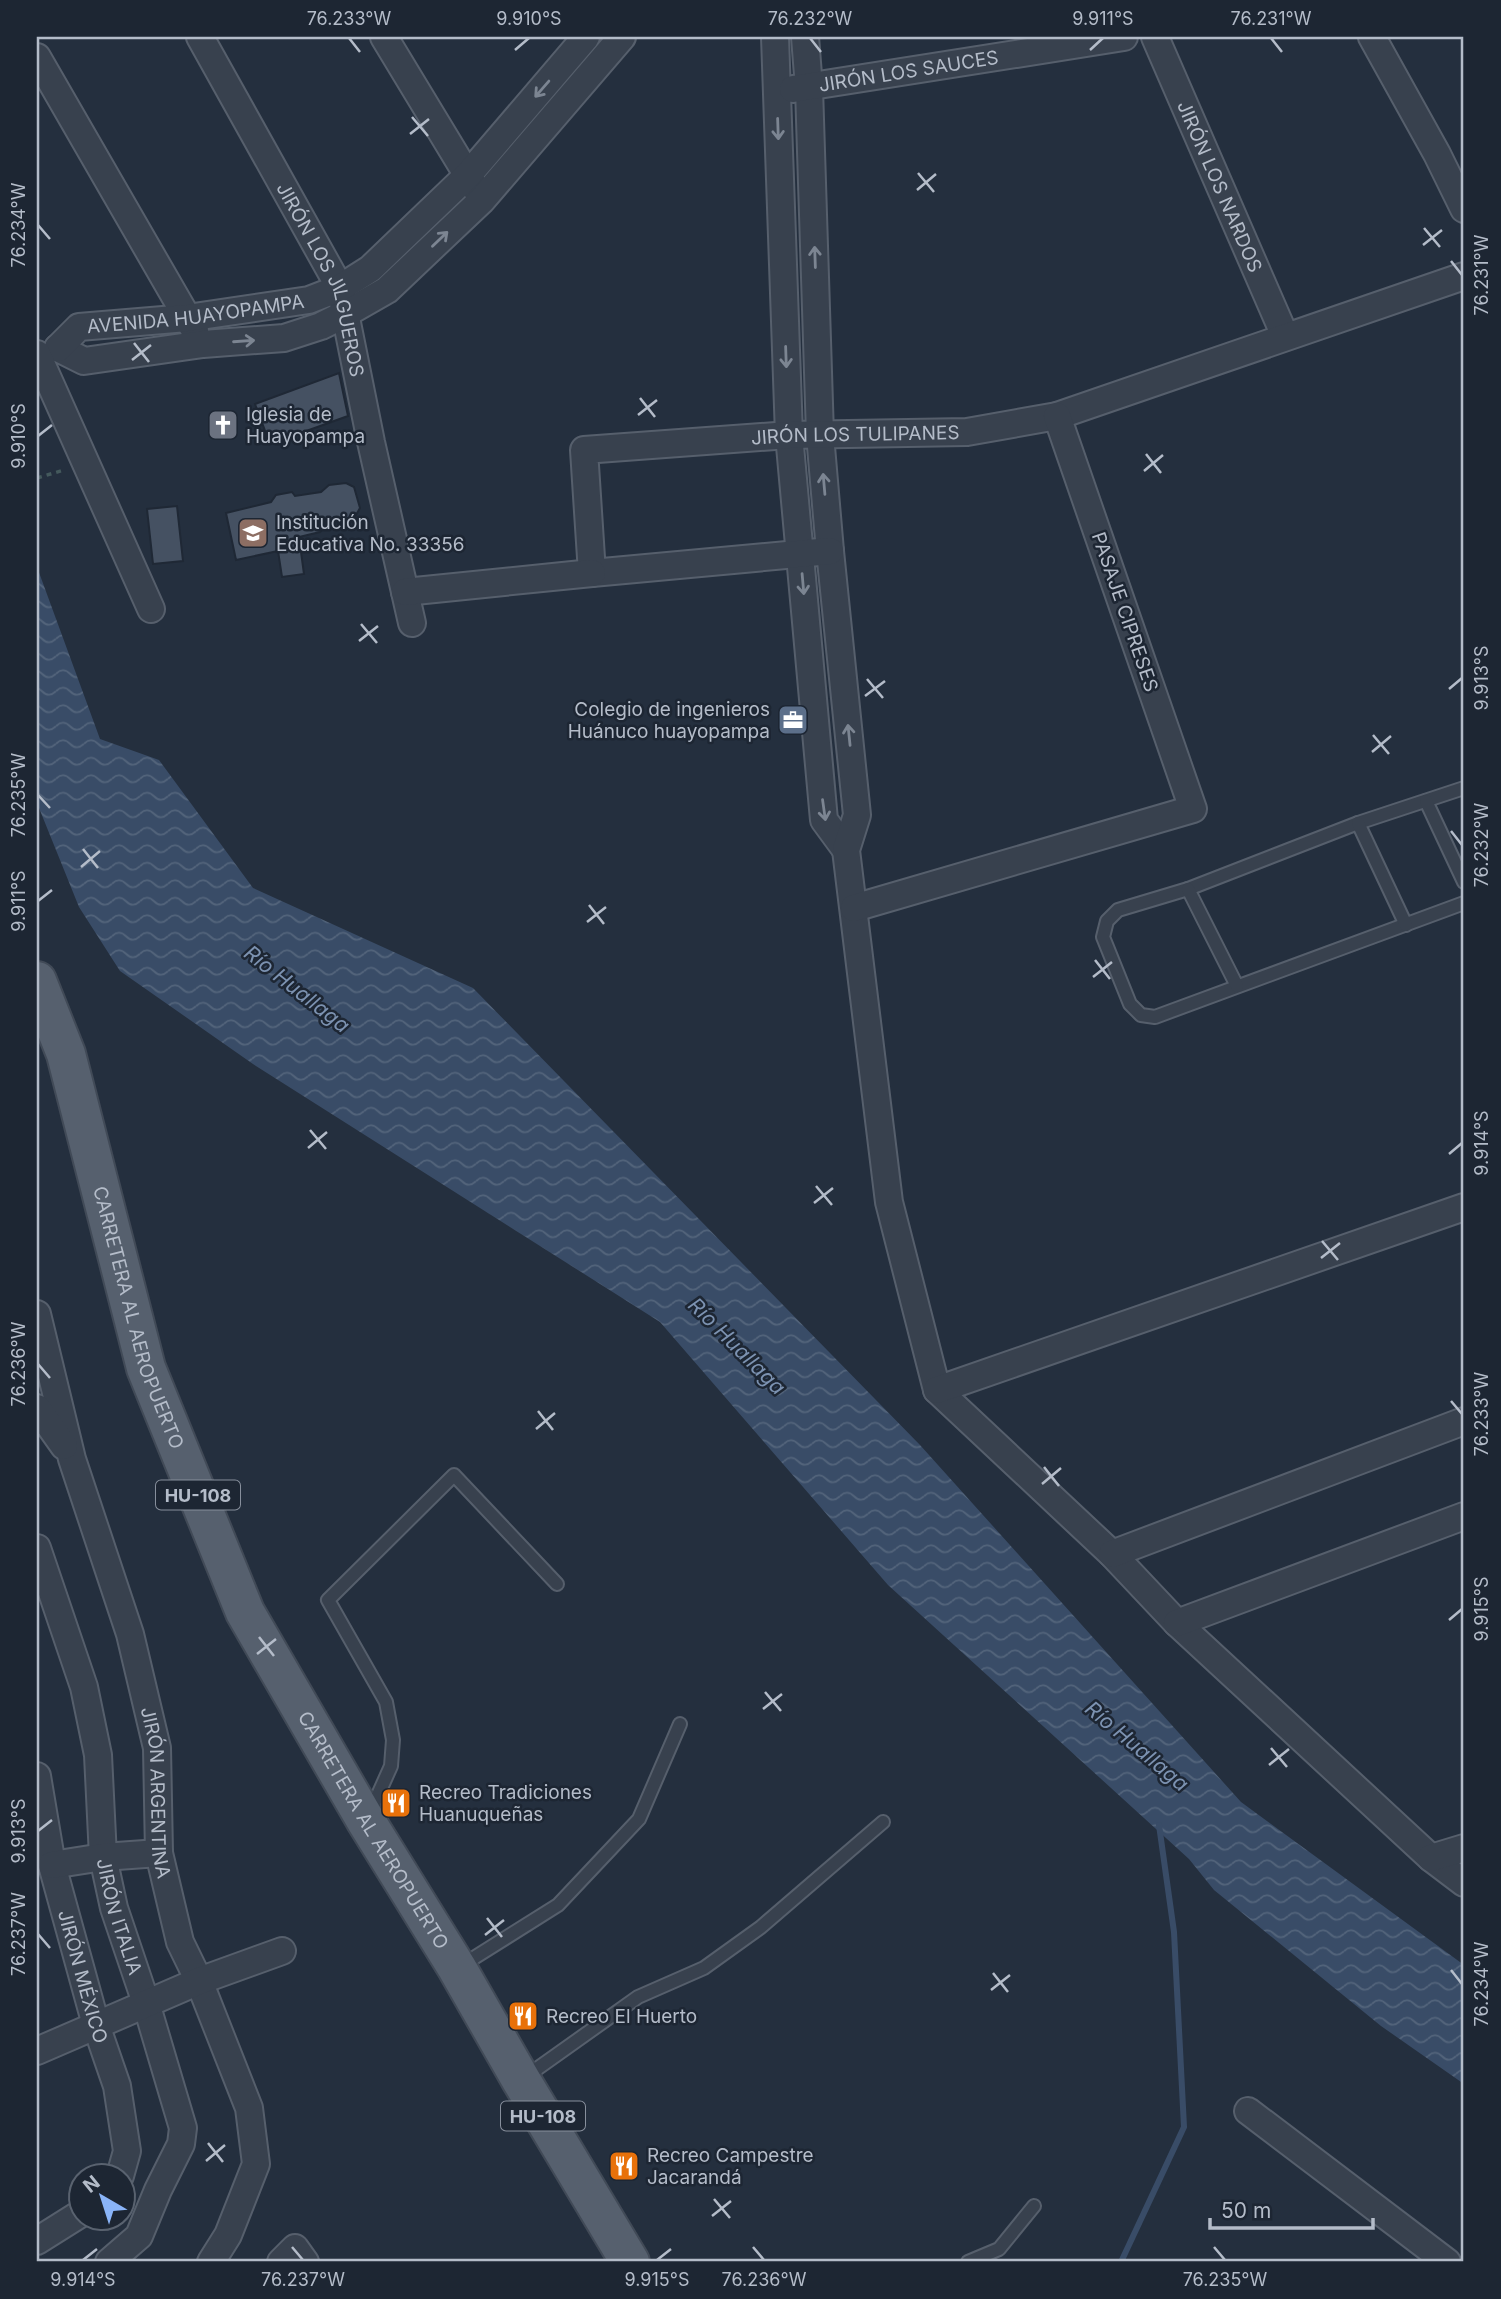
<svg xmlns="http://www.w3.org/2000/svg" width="1501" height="2299" viewBox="0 0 1501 2299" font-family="Inter,sans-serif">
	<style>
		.water { fill: url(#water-waves) }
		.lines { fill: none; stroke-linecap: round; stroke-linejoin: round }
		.stream { stroke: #394c67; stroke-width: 6 }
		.building { fill: #455162; stroke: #1f2835; stroke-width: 2 }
		.lane-casing { stroke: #565f6c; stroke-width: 16 }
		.street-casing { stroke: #565f6c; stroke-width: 30 }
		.primary-casing { stroke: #414a57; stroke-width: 42 }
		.path { stroke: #44595c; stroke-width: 3.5; stroke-dasharray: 5 5; stroke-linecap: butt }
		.lane { stroke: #38414e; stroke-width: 12 }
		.street { stroke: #38414e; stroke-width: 26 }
		.primary { stroke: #56606e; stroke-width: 38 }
		.oneway { stroke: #7c8592 }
		.ticks { fill: none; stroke: #b4bcc9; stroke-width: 2.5 }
		.labels { text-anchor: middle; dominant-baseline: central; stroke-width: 5; stroke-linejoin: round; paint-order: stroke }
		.shield { fill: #1d2633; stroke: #878f9c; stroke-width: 2 }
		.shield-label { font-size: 18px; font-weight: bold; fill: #b4bcc9 }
		.street-label { font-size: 19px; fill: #b4bcc9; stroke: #1d2633 }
		.poi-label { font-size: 19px; fill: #b4bcc9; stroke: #1d2633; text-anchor: start }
		.water-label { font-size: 21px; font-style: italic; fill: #7c92b1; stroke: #1d2633 }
		.neatline { fill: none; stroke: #b4bcc9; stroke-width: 2.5 }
		.ticks-label { font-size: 18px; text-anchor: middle; fill: #b4bcc9 }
	</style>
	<defs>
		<pattern id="water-waves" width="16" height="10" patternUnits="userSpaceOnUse" patternTransform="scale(1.75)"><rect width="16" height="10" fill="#394c67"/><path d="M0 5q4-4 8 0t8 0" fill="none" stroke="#53647b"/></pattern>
	</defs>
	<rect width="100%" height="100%" fill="#242f3e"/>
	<polygon class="water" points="37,567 100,739 159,760 253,888 473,988 920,1445 1241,1802 1464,1965 1464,2084 1381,2026 1214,1890 1189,1859 888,1585 660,1322 253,1064 120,971 79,907 37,803"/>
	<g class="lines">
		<polyline class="stream" points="1121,2262 1184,2127 1174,1932 1159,1825"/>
	</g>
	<g class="building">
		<polygon points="339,373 348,416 270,444 255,404"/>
		<polygon points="346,483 354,487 360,508 352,522 330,523 320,532 299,537 304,574 282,577 278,551 236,560 226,513 271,502 276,495 292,492 295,496 321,492 329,485"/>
		<polygon points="177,506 183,561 153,564 147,509"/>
	</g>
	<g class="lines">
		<g class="lane-casing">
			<g id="lane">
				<polyline points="1464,788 1358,823 1188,889 1118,910 1107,921 1103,937 1130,1004 1141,1015 1155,1017 1464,903"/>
				<polyline points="1426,801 1464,882"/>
				<polyline points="1358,823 1406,925"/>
				<polyline points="1188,889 1237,986"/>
				<polyline points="369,1815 391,1766 393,1740 386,1702 328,1600 454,1475 557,1584"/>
				<polyline points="461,1966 558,1905 639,1819 680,1724"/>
				<polyline points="524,2078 638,1997 704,1968 761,1927 883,1822"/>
				<polyline points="968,2262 999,2249 1034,2206"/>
			</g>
		</g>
		<g class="street-casing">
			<g id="street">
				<path id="s1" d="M200,37L340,288L371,442L412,623"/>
				<polyline points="384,37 476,189"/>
				<polyline points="775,37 789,435 824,820 846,850"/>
				<polyline points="805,37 809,88 820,435 830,551 857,815 846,850 889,1202 937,1390 1112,1554 1177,1623 1431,1858 1464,1883"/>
				<path id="s2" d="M1155,37L1285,336"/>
				<polyline points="1372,37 1437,154 1464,209"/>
				<polyline points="37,57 195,331"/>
				<path id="s3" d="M793,89L1124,37"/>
				<polyline points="58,348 84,361 203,344 284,338 321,326 345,314 387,290 482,200 622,37"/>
				<path id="s4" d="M58,348L79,327L187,318L309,300L340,288L370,269L468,175L586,37"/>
				<polyline points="37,354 151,609"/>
				<path id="s5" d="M830,551L592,573L584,450L789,435L967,432L1057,416L1464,276"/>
				<polyline points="405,592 592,573"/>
				<polyline points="854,908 1193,809 1057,416"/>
				<path id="s6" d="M37,1314L72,1459L130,1634L157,1748L159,1853L180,1942L199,1981L249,2108L256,2164L228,2235L211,2262"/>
				<polyline points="937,1390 1464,1207"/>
				<polyline points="37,1408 64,1446"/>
				<path id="s7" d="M37,1548L84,1687L98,1755L103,1857L114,1908L146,2003L183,2128L181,2144L158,2190L139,2236L109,2262"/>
				<polyline points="1112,1554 1464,1421"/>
				<polyline points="1177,1623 1464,1516"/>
				<path id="s8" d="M37,1776L52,1865L96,2025L117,2086L127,2151L120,2176"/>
				<polyline points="1431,1858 1464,1848"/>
				<polyline points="52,1865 103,1857 159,1853"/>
				<polyline points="37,2051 199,1981 282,1951"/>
				<polyline points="1248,2111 1447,2262"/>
				<polyline points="37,2241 80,2214"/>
				<polyline points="281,2262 295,2248 305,2262"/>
			</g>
		</g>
		<g class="primary-casing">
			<g id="primary">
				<path id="s9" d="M37,981L66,1054L146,1368L245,1612L366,1821L457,1968L521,2080L630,2262"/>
			</g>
		</g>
		<polyline class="path" points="37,478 64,470"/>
		<use href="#lane" class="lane"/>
		<use href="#street" class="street"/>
		<use href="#primary" class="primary"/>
	</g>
	<defs><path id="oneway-shaft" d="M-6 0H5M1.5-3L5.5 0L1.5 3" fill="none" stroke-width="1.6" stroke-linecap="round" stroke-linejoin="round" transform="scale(1.75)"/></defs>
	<g class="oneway">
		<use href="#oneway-shaft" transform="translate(542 89) rotate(131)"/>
		<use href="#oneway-shaft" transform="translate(778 129) rotate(88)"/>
		<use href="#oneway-shaft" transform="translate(440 239) rotate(-44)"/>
		<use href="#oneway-shaft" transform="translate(815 257) rotate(-92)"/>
		<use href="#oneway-shaft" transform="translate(244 341) rotate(-4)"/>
		<use href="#oneway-shaft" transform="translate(786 357) rotate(88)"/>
		<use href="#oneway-shaft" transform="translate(824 484) rotate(-95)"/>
		<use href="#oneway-shaft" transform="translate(803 584) rotate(85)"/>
		<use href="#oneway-shaft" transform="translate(849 735) rotate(-96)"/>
		<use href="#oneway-shaft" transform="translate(824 810) rotate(82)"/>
	</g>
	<path class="ticks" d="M349,38L360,52M810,38L821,52M1271,38L1282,52M515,50L529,38M1090,50L1103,38M412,117L428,136M410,134L429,119M918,173L934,192M917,190L936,174M38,225L50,239M1424,228L1440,247M1423,245L1442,230M1451,261L1462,275M134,343L149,362M132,360L151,345M640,398L655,417M638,415L657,400M38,436L52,425M1146,454L1161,473M1144,471L1163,455M361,624L377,643M359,641L378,626M867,679L883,698M1449,689L1462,678M865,696L885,681M1373,735L1389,754M1372,752L1391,736M38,795L50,808M1451,831L1462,845M83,849L98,868M81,867L100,851M38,901L52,890M589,905L604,924M587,922L606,907M1095,960L1110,979M1093,977L1112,962M310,1130L326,1149M308,1148L327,1132M1449,1154L1462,1143M816,1186L832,1205M814,1203L833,1188M1322,1241L1338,1260M1321,1258L1340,1243M38,1364L50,1378M1451,1401L1462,1414M538,1411L553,1430M536,1429L555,1413M1044,1467L1059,1486M1042,1484L1061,1468M1449,1620L1462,1609M259,1637L274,1656M257,1654L276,1639M765,1692L781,1711M763,1709L782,1694M1271,1748L1287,1767M1269,1765L1289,1749M38,1831L52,1820M487,1918L502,1937M38,1934L50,1948M485,1935L504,1920M1451,1970L1462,1984M993,1973L1008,1992M991,1990L1010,1975M208,2143L223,2162M206,2161L225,2145M714,2199L730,2218M712,2216L731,2201M292,2247L303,2260M753,2247L764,2260M1214,2247L1225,2260M83,2260L97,2249M657,2260L671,2249"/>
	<defs>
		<g id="church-square" transform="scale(1.575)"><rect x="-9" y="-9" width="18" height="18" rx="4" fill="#6b7280" stroke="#1d2633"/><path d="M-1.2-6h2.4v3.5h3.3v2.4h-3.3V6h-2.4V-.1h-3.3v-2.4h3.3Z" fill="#fff"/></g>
		<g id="school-square" transform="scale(1.575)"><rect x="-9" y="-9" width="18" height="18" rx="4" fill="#8d6e63" stroke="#1d2633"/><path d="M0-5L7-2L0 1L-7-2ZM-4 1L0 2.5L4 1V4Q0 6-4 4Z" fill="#fff"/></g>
		<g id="office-square" transform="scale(1.575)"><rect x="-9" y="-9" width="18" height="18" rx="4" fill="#5c6f8a" stroke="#1d2633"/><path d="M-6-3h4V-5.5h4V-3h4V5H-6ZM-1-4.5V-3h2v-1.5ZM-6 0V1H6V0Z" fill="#fff"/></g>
		<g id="restaurant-square" transform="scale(1.575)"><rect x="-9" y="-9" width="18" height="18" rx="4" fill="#e8710a" stroke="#1d2633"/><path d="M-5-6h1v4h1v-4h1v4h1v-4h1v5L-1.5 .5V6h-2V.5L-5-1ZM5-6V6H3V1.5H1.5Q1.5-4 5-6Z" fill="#fff"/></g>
	</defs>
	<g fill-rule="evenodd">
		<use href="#church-square" x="223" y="425"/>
		<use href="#school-square" x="253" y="533"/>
		<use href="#office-square" x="793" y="720"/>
		<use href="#restaurant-square" x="396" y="1803"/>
		<use href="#restaurant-square" x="523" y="2016"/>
		<use href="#restaurant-square" x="624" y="2166"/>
	</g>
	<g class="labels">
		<g class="shield">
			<rect x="156" y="1480.5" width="84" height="29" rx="5"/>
			<rect x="501" y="2101.5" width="84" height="29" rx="5"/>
		</g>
		<g class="shield-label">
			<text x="198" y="1495">HU-108</text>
			<text x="543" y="2116">HU-108</text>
		</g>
		<g class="street-label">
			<text stroke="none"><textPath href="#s3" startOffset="117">JIRÓN LOS SAUCES</textPath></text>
			<text stroke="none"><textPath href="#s2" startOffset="163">JIRÓN LOS NARDOS</textPath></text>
			<text stroke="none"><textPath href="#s1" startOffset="273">JIRÓN LOS JILGUEROS</textPath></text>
			<text stroke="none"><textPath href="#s4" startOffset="147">AVENIDA HUAYOPAMPA</textPath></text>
			<text stroke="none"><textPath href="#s5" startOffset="634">JIRÓN LOS TULIPANES</textPath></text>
			<text transform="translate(1125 612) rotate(71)">PASAJE CIPRESES</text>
			<text stroke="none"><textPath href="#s9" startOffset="352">CARRETERA AL AEROPUERTO</textPath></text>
			<text stroke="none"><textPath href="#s6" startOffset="495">JIRÓN ARGENTINA</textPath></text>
			<text stroke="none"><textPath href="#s9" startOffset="919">CARRETERA AL AEROPUERTO</textPath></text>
			<text stroke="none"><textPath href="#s7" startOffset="380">JIRÓN ITALIA</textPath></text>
			<text stroke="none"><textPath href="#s8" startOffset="206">JIRÓN MÉXICO</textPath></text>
		</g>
		<g class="poi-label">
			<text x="246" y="414">Iglesia de<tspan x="246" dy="22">Huayopampa</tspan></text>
			<text x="276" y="522">Institución<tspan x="276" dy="22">Educativa No. 33356</tspan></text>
			<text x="770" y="709" text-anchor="end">Colegio de ingenieros<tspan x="770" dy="22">Huánuco huayopampa</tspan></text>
			<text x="419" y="1792">Recreo Tradiciones<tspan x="419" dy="22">Huanuqueñas</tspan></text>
			<text x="546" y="2016">Recreo El Huerto</text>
			<text x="647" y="2155">Recreo Campestre<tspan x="647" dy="22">Jacarandá</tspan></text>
		</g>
		<g class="water-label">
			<text transform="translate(297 989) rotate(38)">Río Huallaga</text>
			<text transform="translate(737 1346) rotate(45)">Río Huallaga</text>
			<text transform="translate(1137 1746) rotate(40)">Río Huallaga</text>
		</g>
	</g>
	<rect width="1501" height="2299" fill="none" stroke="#1d2633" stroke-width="77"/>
	<g transform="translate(102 2197) rotate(321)"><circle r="33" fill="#1d2633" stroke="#59626f" stroke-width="2"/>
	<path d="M0-5L12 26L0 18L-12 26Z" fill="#8ab4f8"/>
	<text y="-10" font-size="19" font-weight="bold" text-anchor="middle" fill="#b4bcc9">N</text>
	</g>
	<path d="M1210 2218v10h163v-10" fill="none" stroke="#b4bcc9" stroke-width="3.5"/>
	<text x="1221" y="2218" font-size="21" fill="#b4bcc9" stroke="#1d2633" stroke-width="5" paint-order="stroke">50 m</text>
	<rect x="38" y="38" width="1424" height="2222" class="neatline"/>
	<g class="ticks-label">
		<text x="349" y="25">76.233°W</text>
		<text x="529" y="25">9.910°S</text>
		<text x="810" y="25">76.232°W</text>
		<text x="1103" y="25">9.911°S</text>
		<text x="1271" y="25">76.231°W</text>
		<text transform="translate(19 225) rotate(-90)" y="6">76.234°W</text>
		<text transform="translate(1482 275) rotate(-90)" y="6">76.231°W</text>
		<text transform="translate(19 436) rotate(-90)" y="6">9.910°S</text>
		<text transform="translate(1482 678) rotate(-90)" y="6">9.913°S</text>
		<text transform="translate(19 795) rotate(-90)" y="6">76.235°W</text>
		<text transform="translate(1482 845) rotate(-90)" y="6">76.232°W</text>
		<text transform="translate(19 901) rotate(-90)" y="6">9.911°S</text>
		<text transform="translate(1482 1143) rotate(-90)" y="6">9.914°S</text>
		<text transform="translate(19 1364) rotate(-90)" y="6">76.236°W</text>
		<text transform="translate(1482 1414) rotate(-90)" y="6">76.233°W</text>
		<text transform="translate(1482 1609) rotate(-90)" y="6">9.915°S</text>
		<text transform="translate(19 1831) rotate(-90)" y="6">9.913°S</text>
		<text transform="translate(19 1934) rotate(-90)" y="6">76.237°W</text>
		<text transform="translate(1482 1984) rotate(-90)" y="6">76.234°W</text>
		<text x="83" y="2286">9.914°S</text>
		<text x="303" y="2286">76.237°W</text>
		<text x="657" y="2286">9.915°S</text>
		<text x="764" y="2286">76.236°W</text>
		<text x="1225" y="2286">76.235°W</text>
	</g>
</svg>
